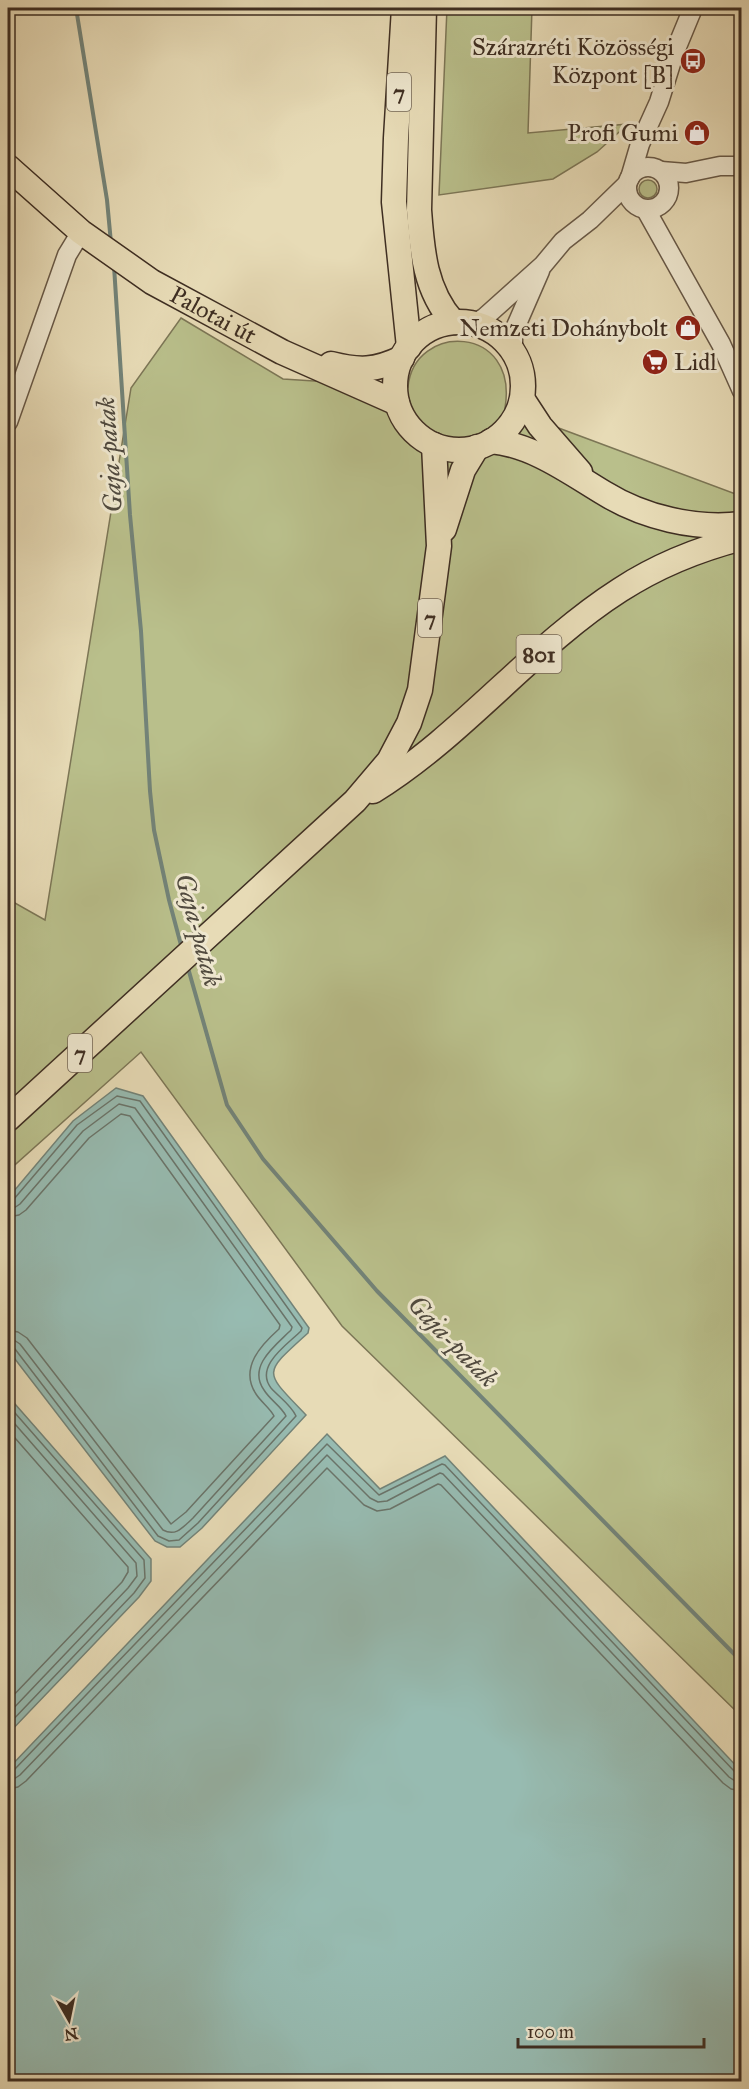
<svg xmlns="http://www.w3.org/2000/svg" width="749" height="2089" viewBox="0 0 749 2089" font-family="'IM FELL Great Primer',serif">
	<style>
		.green { fill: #b9bf8b; stroke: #7c7656; stroke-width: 1.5 }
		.water { fill: #97bbb1; stroke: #738378; stroke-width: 1.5 }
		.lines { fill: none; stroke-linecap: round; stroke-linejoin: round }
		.shore { stroke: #6a746a; stroke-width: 1.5 }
		.stream { stroke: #738378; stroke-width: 4 }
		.minor-casing { stroke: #685947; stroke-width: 21 }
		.major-casing { stroke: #3e2e22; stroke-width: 27 }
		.minor { stroke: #efe8d0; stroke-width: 18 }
		.major { stroke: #e7dbb6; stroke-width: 24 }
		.labels { text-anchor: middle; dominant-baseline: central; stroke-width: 6; stroke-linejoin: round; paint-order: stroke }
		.shield { fill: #efe8d0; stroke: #736656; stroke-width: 1.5 }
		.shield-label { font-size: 22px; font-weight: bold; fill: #3e2e22 }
		.poi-label { font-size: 24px; fill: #3e2e22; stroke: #efe8d0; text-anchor: end }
		.street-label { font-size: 24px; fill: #3e2e22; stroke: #efe8d0 }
		.water-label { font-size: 26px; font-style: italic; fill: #504a3f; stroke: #efe8d0 }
	</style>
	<rect width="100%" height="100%" fill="#e7dbb6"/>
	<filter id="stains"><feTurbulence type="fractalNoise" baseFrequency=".00333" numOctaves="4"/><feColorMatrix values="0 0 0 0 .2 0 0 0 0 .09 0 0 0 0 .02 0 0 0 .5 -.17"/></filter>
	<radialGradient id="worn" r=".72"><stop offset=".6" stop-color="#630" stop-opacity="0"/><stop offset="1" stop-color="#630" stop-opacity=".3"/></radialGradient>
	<g class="green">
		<polygon points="447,8 532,8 528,133 628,124 597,152 553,179 439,195"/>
		<circle cx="648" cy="189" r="9"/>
		<path d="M181,318L283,379L408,387C414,322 519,324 505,408L741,496V1716L342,1326L141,1052L8,1171V899L45,920L131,388Z"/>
	</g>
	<g class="water">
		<path d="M116,1088L143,1096L309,1328L308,1333C262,1375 263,1370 306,1415L202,1528L180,1547H167L155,1541L8,1350V1198L73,1121Z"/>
		<polygon points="8,1396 151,1559 151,1581 139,1597 8,1734"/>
		<polygon points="327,1434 380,1489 445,1456 741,1771 741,2081 8,2081 8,1769"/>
	</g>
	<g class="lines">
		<g class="shore">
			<path d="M8,1201L14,1199L77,1125L117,1096L140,1101L302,1328L301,1331C288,1344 254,1366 271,1388C279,1397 291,1405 296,1416L198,1523L179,1540L169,1541L158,1536L15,1349L8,1347"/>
			<path d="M8,1208H14L20,1204L83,1131L119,1104L135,1108L292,1327L291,1330C276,1345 247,1366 264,1390C270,1400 281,1406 286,1416L193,1518C183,1527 176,1537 163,1530L20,1344L14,1340L8,1339"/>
			<path d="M8,1217L19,1215L26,1210L89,1138L121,1114L130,1116L280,1325L279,1329C261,1345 239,1368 256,1394C261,1402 270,1408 274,1416L186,1512L171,1524L27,1338L18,1332L8,1330"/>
			<polyline points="8,1405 144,1560 145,1578 134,1593 8,1725"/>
			<polyline points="8,1416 136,1563 137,1576 128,1588 8,1714"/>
			<polyline points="8,1430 128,1567 128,1572 122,1582 8,1701"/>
			<polyline points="8,1772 14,1770 327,1444 379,1495 442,1464 445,1465 735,1772 742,1774"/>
			<polyline points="8,1780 14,1779 20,1775 327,1455 370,1498 378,1502 387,1501 440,1473 443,1474 729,1777 735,1781 742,1782"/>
			<polyline points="8,1789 18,1787 26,1781 327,1468 364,1505 377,1511 390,1509 438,1484 441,1485 723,1783 731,1789 742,1791"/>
		</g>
		<g class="stream">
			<polyline points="76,8 107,200 111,243"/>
			<polyline points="114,266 130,515 141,631 150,791 154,830 169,900 182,949"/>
			<polyline points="188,968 227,1105 263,1159 377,1291 742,1662"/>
		</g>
		<g class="minor-casing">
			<g id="minor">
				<circle cx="648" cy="188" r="21"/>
				<polyline points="661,171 686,173 720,166 742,166"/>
				<polyline points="630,178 640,144 659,102 674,54 693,8"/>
				<polyline points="646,210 721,344 742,391"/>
				<polyline points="474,324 485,317 543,265 563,241 590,220 627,184"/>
				<polyline points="513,350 513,333 540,271"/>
				<polyline points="8,422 67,255 81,232"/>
			</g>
		</g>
		<g class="major-casing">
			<g id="major">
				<polyline points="404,8 396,138 394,202 409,347"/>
				<path d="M424,8L419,210C422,252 425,290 453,322"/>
				<path id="s1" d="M8,167L81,232L152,282L282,352L397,403"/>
				<circle cx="459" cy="386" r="64"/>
				<path d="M331,364C359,371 375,371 402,358"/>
				<polyline points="523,400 540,426 580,472"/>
				<path d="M491,441C533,445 569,472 604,493C643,517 695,530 742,524"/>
				<polyline points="444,529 463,470 477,447"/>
				<path d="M373,791C464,735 531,647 620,590C657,566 699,549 742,538"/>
				<polyline points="8,1119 355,801 389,761 409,723 420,690 439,546 434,445"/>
			</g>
		</g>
		<use href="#minor" class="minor"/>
		<use href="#major" class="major"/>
	</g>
	<defs>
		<g id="bus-disc" transform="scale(1.35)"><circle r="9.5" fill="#8f2418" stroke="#efe8d0"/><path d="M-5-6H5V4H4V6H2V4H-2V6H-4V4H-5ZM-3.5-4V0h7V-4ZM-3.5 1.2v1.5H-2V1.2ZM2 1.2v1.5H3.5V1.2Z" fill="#fff"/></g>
		<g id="shop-disc" transform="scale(1.35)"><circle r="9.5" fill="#8f2418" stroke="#efe8d0"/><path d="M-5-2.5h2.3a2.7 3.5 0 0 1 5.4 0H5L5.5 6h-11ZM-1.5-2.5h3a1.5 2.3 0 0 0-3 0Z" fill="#fff"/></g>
		<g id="supermarket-disc" transform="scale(1.35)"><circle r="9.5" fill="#8f2418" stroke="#efe8d0"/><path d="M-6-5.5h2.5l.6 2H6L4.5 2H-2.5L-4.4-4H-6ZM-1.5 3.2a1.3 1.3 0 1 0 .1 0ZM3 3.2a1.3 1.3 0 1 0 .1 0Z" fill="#fff"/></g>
	</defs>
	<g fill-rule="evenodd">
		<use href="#bus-disc" x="693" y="61"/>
		<use href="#shop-disc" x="697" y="133"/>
		<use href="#shop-disc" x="688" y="328"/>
		<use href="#supermarket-disc" x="655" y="362"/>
	</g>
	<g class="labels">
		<g class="shield">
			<rect x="387" y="73" width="24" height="38" rx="4.5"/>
			<rect x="418" y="599" width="24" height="38" rx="4.5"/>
			<rect x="516.5" y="635" width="45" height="38" rx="4.5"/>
			<rect x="68" y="1034" width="24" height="38" rx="4.5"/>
		</g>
		<g class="shield-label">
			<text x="399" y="92">7</text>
			<text x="430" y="618">7</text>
			<text x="539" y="654">801</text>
			<text x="80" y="1053">7</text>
		</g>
		<g class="poi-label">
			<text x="674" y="47">Szárazréti Közösségi<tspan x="674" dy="28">Központ [B]</tspan></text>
			<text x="678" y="133">Profi Gumi</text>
			<text x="668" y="328">Nemzeti Dohánybolt</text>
			<text x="674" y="362" text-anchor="start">Lidl</text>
		</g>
		<g class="street-label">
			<text stroke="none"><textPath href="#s1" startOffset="254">Palotai út</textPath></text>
		</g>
		<g class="water-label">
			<text transform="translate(109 455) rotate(-94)">Gaja-patak</text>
			<text transform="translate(199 930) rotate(75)">Gaja-patak</text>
			<text transform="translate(453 1341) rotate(46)">Gaja-patak</text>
		</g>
	</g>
	<rect width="749" height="2089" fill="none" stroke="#e7dbb6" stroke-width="30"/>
	<rect x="9" y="9" width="731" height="2071" fill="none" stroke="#3e2e22" stroke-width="3"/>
	<rect x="15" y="15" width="719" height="2059" fill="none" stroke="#3e2e22" stroke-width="1.5"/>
	<g transform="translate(69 2020) rotate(171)" stroke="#efe8d0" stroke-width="4.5" paint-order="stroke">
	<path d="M0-4.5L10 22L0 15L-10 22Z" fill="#3e2e22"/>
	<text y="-9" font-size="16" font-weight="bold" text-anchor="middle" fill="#3e2e22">N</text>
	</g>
	<path d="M518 2038v9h186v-9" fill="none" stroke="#3e2e22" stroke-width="3"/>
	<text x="527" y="2038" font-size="18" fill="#3e2e22" stroke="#efe8d0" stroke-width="4.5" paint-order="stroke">100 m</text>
	<rect width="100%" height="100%" filter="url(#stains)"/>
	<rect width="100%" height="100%" fill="url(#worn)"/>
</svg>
